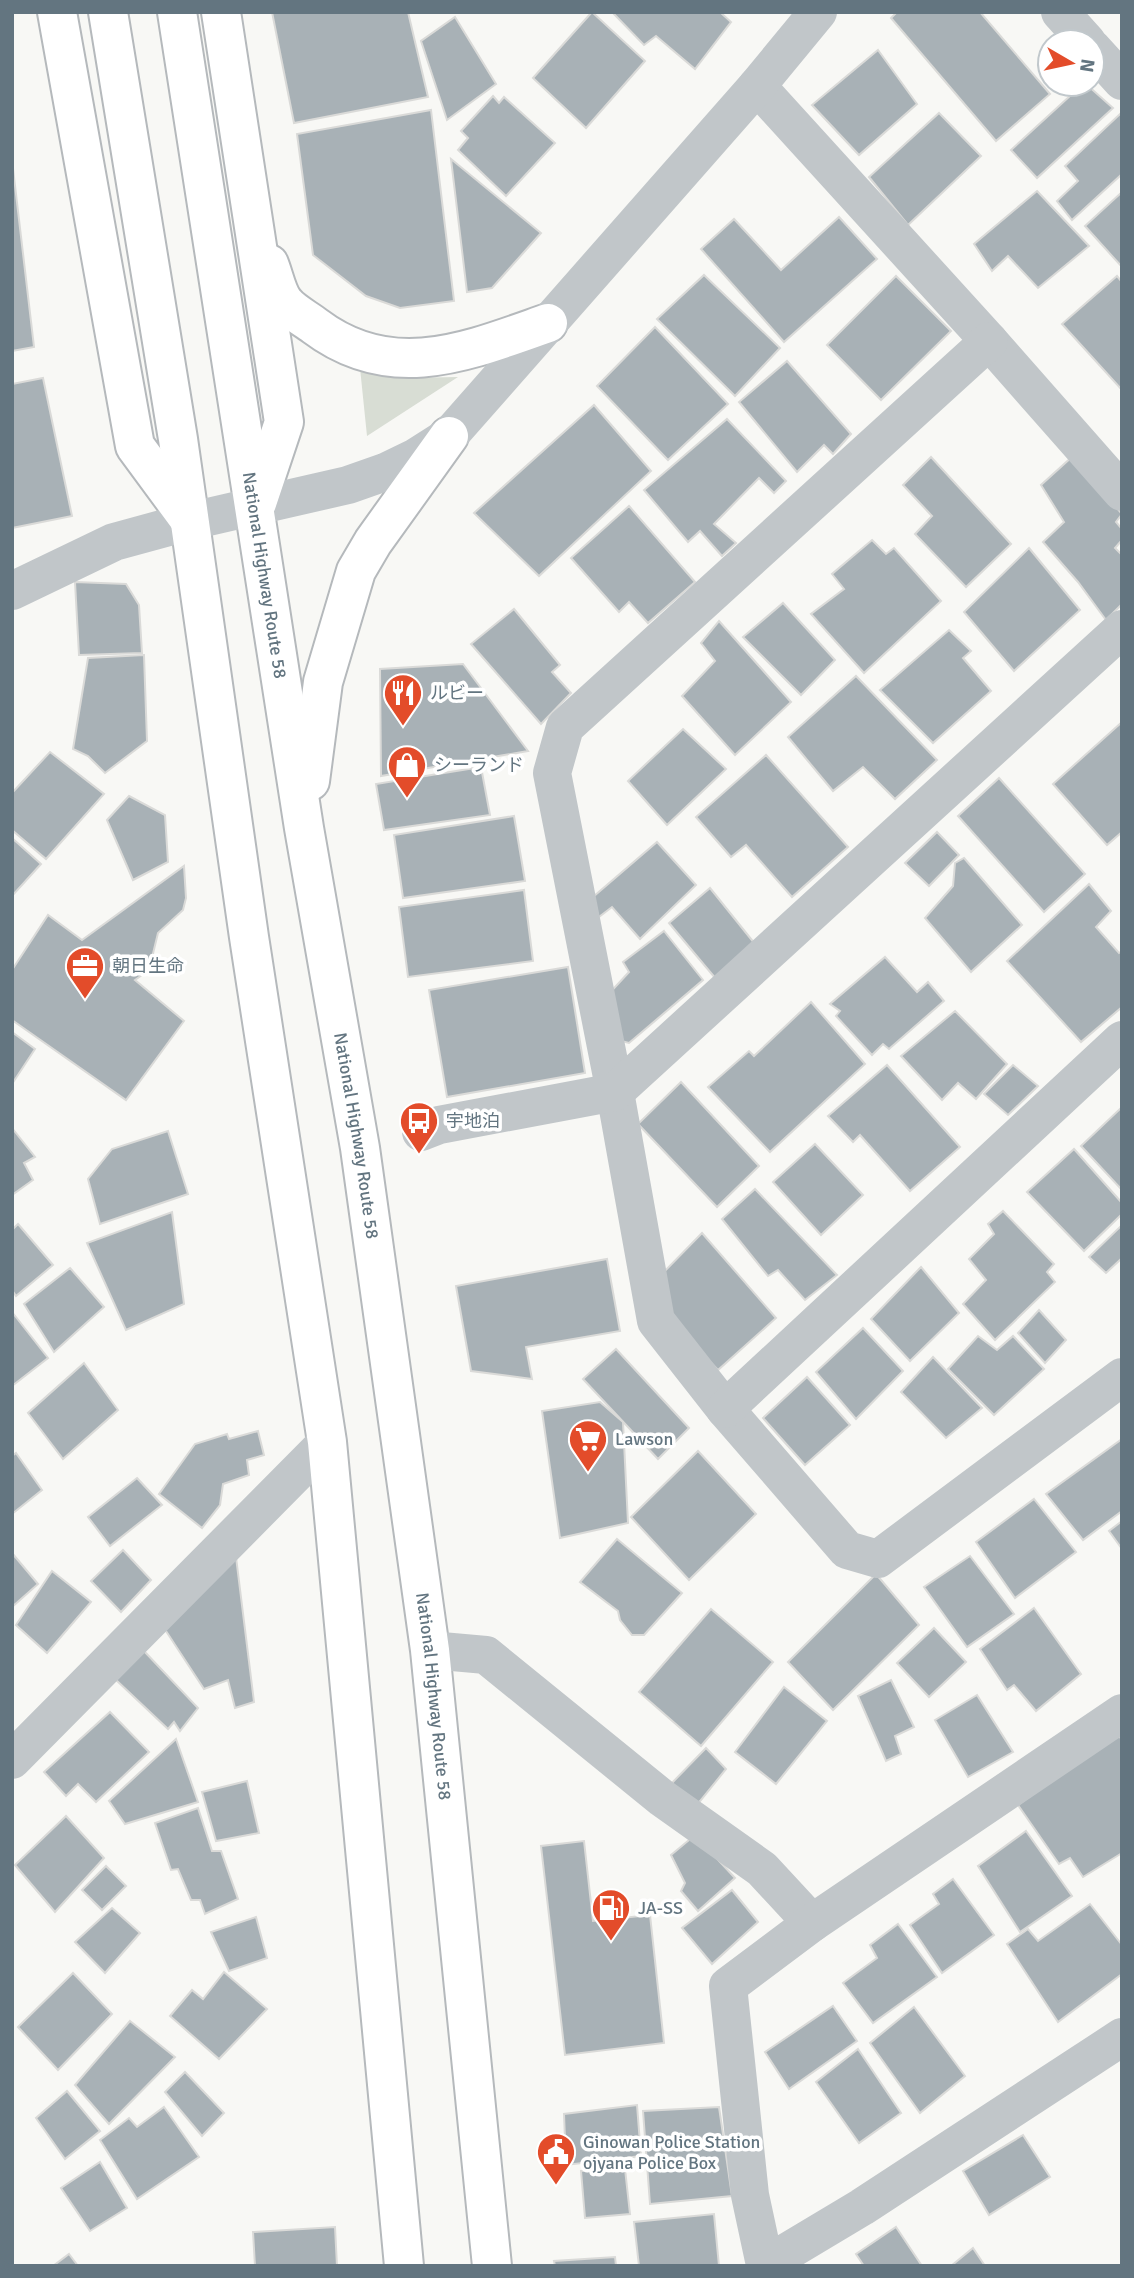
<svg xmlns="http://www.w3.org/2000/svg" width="1134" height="2278" viewBox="0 0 1134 2278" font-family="Signika,'Noto Sans JP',sans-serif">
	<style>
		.green { fill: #d8ddd4 }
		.building { fill: #a8b1b6; stroke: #dadad8; stroke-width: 2 }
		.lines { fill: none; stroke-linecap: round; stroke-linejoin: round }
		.trunk-casing { stroke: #b5b9bc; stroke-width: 42 }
		.minor { stroke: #c1c6c9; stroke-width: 38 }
		.tertiary { stroke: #c1c6c9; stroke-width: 38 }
		.trunk { stroke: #fff; stroke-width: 38 }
		.labels { text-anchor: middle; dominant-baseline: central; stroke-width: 7; stroke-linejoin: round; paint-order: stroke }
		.street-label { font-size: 18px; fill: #637580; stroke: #fff }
		.poi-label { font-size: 18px; fill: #637580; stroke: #fff; text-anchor: start }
	</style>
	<rect width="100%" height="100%" fill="#f8f8f5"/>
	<polygon class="green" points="360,368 399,378 458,377 367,436"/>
	<g class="building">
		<polygon points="272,12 408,12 428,97 294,123"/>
		<polygon points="592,12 645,61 586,128 533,78"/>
		<polygon points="612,12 720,12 731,22 695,69 656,36 644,45"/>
		<polygon points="897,12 980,12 1050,94 996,141 891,18"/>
		<polygon points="455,17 496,84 447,120 421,41"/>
		<polygon points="878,50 917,104 859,155 812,105"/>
		<polygon points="1083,84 1086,84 1113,108 1037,178 1011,150"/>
		<polygon points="493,96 499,103 504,97 555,143 506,196 458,150 468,138 461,131"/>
		<polygon points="431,110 454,301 400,308 366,296 313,255 297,134"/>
		<polygon points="939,113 981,156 908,225 869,177"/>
		<polygon points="1120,114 1122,117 1122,174 1072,220 1057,201 1078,181 1065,166"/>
		<polygon points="451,159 541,233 492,288 467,292"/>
		<polygon points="12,160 34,347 12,351"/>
		<polygon points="1037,191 1089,246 1038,288 1008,256 992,271 974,244"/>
		<polygon points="1122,192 1122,267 1085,226"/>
		<polygon points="839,217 877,259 784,342 701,249 734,219 781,270"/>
		<polygon points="704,275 780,348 735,396 657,319"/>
		<polygon points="896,276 951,331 881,400 827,345"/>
		<polygon points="1117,276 1122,282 1122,390 1062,324"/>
		<polygon points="655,327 728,404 668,460 597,386"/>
		<polygon points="787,361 851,434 833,454 824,445 797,472 739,402"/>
		<polygon points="43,378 72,516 12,528 12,384"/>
		<polygon points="594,405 651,471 539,576 474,513"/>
		<polygon points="727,419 786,481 774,493 759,478 714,524 736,543 722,556 700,531 688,542 644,490"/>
		<polygon points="1073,456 1122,514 1116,522 1122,529 1122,540 1115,548 1122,555 1122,604 1106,620 1078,582 1043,542 1064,522 1041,485"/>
		<polygon points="931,457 1011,544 966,587 915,534 932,516 903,485"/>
		<polygon points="629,506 695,582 648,623 629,602 619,612 571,558"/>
		<polygon points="872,540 886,554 894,548 941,601 864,673 811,614 844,589 832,574"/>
		<polygon points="1029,548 1080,610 1014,671 964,612"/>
		<polygon points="75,582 126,584 139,605 142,653 79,655"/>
		<polygon points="783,603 835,660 801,695 743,637"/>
		<polygon points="514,609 560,665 552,672 571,693 541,724 471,644"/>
		<polygon points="719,621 791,702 735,755 682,696 715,661 701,643"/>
		<polygon points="949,630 971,651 963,658 991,691 933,743 880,690"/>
		<polygon points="144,655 147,741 105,773 88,756 73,749 88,658"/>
		<polygon points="463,664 528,751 381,776 380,669"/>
		<polygon points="856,676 937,760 895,799 863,767 833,791 788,737"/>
		<polygon points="1122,722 1122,832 1107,845 1053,784"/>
		<polygon points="683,729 726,769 667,825 628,781"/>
		<polygon points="50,752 104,794 46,859 12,830 12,793"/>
		<polygon points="766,755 848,847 792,897 746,845 731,857 696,817"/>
		<polygon points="481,767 490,815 384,830 376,784"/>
		<polygon points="999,778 1085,874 1044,912 958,816"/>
		<polygon points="129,796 165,815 168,862 133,880 107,820"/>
		<polygon points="514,816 525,881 403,898 394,835"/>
		<polygon points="937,832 959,855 929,886 905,863"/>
		<polygon points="12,838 41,864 12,896"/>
		<polygon points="657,842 696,885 640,939 612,907 595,920 586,903"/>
		<polygon points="964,858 1022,925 971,972 925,918 953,886 955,863"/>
		<polygon points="184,866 186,898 183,910 158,933 149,970 135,980 184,1021 126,1100 12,1020 12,970 48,915 82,940"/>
		<polygon points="1089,884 1111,911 1096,927 1119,953 1122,951 1122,1007 1081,1042 1007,961"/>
		<polygon points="710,888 755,944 716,979 669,923"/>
		<polygon points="524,890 533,961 408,977 399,907"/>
		<polygon points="664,931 703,980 629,1043 609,1038 604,999 629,972 623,962"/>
		<polygon points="885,957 917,992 928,982 944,1001 889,1049 883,1044 872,1055 836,1016 840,1011 830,1004"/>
		<polygon points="568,967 585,1073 447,1097 429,990"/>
		<polygon points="811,1002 865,1064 770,1152 708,1087 749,1051 754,1056"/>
		<polygon points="955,1011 1007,1064 976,1099 958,1083 942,1100 901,1056"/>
		<polygon points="12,1032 35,1049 12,1084"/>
		<polygon points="887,1065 960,1147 910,1191 860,1135 853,1142 828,1116"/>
		<polygon points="1013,1065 1038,1086 1008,1115 984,1094"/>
		<polygon points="681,1082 759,1166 717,1207 638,1124"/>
		<polygon points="1122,1107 1122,1190 1081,1146"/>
		<polygon points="12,1128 35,1157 24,1163 33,1180 12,1195"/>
		<polygon points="168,1131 188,1194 100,1224 88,1179 112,1149"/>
		<polygon points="815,1144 863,1195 821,1235 773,1182"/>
		<polygon points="1074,1149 1122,1203 1122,1214 1084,1251 1027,1192"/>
		<polygon points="755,1189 837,1275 805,1300 778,1270 768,1276 722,1219"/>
		<polygon points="1003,1211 1054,1264 1047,1272 1055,1282 995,1340 963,1304 986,1280 969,1259 994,1234 988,1224"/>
		<polygon points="172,1212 184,1304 126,1330 87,1243"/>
		<polygon points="18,1224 53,1265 16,1296 12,1290 12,1230"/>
		<polygon points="1122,1225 1122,1258 1106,1273 1089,1257"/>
		<polygon points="702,1233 776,1318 718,1370 662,1312 658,1278"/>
		<polygon points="607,1259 620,1331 526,1347 532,1379 471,1371 456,1286"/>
		<polygon points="921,1267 959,1313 910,1361 871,1319"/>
		<polygon points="70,1268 104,1307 54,1352 24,1304"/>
		<polygon points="1039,1310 1066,1340 1045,1363 1018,1333"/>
		<polygon points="12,1312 48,1358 12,1386"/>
		<polygon points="863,1328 903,1371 856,1419 816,1372"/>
		<polygon points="978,1336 997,1350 1013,1336 1044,1369 994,1415 948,1369"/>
		<polygon points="616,1349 689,1428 658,1459 583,1379"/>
		<polygon points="933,1357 982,1408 946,1438 901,1392"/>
		<polygon points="84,1363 118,1410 63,1459 28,1413"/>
		<polygon points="807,1377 850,1425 805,1465 763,1418"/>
		<polygon points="600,1402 623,1422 628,1523 560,1538 542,1411"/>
		<polygon points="258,1431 264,1455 247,1460 249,1475 223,1484 220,1505 202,1528 159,1494 195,1444 227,1434 229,1439"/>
		<polygon points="1122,1439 1122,1511 1083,1540 1046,1494"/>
		<polygon points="698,1451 756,1514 689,1580 631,1517"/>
		<polygon points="16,1453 42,1490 12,1514 12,1456"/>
		<polygon points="137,1478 162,1505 110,1546 88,1517"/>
		<polygon points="1034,1499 1076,1552 1015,1598 976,1542"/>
		<polygon points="1122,1521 1122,1549 1109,1531"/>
		<polygon points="617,1539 682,1593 644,1635 632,1635 620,1620 618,1611 580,1582"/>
		<polygon points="123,1550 151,1580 121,1612 91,1581"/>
		<polygon points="12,1553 38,1584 12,1607"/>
		<polygon points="970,1556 1014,1614 967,1647 924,1587"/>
		<polygon points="236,1557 254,1702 235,1708 228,1680 204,1689 164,1628"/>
		<polygon points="52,1571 91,1602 47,1653 16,1625"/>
		<polygon points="876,1574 919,1625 833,1710 788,1662"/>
		<polygon points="1034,1608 1081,1674 1036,1711 1014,1685 1007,1690 980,1649"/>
		<polygon points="711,1609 773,1662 701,1746 639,1692"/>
		<polygon points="934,1628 966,1662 929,1697 897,1663"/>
		<polygon points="143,1650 198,1708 180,1731 174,1722 168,1729 115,1679"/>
		<polygon points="891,1680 914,1727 895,1736 901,1754 886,1761 858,1696"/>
		<polygon points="784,1687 827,1721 776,1784 735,1752"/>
		<polygon points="977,1695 1013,1752 968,1777 935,1720"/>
		<polygon points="110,1712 149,1752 96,1802 78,1784 66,1796 44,1772"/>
		<polygon points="1117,1733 1122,1740 1122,1853 1083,1877 1070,1858 1059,1864 1018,1805"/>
		<polygon points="176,1739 198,1802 125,1824 109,1801"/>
		<polygon points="706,1748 726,1769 697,1805 669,1786"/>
		<polygon points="247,1781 259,1833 216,1841 202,1792"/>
		<polygon points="198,1808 212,1851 221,1851 238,1899 205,1914 200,1900 191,1900 178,1869 171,1870 155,1823"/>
		<polygon points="66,1816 104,1858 55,1912 15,1865"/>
		<polygon points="1026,1831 1072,1896 1020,1932 978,1866"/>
		<polygon points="695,1835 735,1878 698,1911 681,1891 685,1883 671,1855"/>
		<polygon points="584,1841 593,1921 650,1915 664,2043 565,2055 541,1846"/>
		<polygon points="106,1866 126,1886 102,1910 82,1890"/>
		<polygon points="953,1879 994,1935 942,1973 910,1925 939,1904 933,1894"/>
		<polygon points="732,1890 758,1922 712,1964 682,1928"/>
		<polygon points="1090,1904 1122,1945 1122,1974 1058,2022 1007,1944 1028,1929 1038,1941"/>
		<polygon points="112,1908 140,1933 105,1973 75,1942"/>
		<polygon points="256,1917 267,1958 229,1971 211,1932"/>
		<polygon points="898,1924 937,1977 873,2023 843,1983 877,1958 870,1945"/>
		<polygon points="224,1972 267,2009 219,2059 170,2016 192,1990 203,1999"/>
		<polygon points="73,1973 112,2014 58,2070 18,2027"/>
		<polygon points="833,2006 857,2041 789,2089 765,2052"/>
		<polygon points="914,2007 965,2076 920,2113 870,2043"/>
		<polygon points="130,2021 175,2057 109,2124 75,2085"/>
		<polygon points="858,2049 901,2113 859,2143 816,2082"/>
		<polygon points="185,2072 224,2113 202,2136 165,2092"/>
		<polygon points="67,2091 100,2131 65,2159 36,2118"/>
		<polygon points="637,2105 641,2156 566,2165 564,2114"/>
		<polygon points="164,2107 199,2157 137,2199 100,2140 129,2118 137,2127"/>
		<polygon points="719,2107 732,2196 650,2204 643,2111"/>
		<polygon points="1023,2135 1050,2177 989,2215 963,2171"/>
		<polygon points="100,2162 127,2208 90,2231 61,2188"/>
		<polygon points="625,2169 630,2214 585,2218 581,2171"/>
		<polygon points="714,2214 719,2266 639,2266 634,2222"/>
		<polygon points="335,2227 337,2266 255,2266 253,2232"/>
		<polygon points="896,2227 922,2266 864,2266 856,2254"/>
		<polygon points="973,2248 985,2266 951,2266"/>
		<polygon points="69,2254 78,2266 53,2266"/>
		<polygon points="615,2257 616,2266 555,2266 554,2261"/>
	</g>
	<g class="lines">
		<g class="trunk-casing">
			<g id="trunk">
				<polyline points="57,12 135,446 188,518"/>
				<polyline points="108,12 178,439 249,937 327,1442 404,2266"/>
				<path id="s1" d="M177,12L304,828L360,1148L430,1650L492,2266"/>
				<polyline points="221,12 284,422 257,503"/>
				<path d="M269,264C274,276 277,294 285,303C292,312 306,319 315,326C392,384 468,351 548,323"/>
				<polyline points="310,781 323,682 356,571 373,542 449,436"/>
			</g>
		</g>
		<g class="minor">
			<polyline points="1060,12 1087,42"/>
			<polyline points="1092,48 1122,81"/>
			<polyline points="757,86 989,341 1122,492"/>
			<polyline points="989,341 565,727 552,773 615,1092 656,1321 725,1409 847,1550 878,1559 1122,1377"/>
			<polyline points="421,1132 439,1125 615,1092 1122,629"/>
			<polyline points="725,1409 1122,1040"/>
			<polyline points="430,1650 486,1655 662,1798 762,1869 812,1923"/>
			<polyline points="1122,1713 812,1923 728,1986 750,2195 765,2265 862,2207 1122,2037"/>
			<polyline points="12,1760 327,1442"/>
		</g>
		<polyline class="tertiary" points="12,591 114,542 191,521 348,485 385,472 416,457 449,436 757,86 818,12"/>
		<use href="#trunk" class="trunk"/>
	</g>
	<defs>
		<g id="restaurant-pin" transform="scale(2.0125)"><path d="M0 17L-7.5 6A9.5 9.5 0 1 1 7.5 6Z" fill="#e34c2a" stroke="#fff"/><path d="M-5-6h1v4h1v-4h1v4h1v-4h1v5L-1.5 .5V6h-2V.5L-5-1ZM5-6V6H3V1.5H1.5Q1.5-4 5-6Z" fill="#fff"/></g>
		<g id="shop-pin" transform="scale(2.0125)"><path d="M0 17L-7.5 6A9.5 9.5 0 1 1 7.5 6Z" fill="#e34c2a" stroke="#fff"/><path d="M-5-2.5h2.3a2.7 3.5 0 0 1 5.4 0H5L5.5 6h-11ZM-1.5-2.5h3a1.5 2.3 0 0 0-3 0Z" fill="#fff"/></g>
		<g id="office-pin" transform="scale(2.0125)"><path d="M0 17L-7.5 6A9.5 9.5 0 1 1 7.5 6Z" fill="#e34c2a" stroke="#fff"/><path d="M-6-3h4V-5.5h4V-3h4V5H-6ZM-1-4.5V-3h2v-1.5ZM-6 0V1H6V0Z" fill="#fff"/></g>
		<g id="bus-pin" transform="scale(2.0125)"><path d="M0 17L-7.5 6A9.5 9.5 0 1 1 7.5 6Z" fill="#e34c2a" stroke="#fff"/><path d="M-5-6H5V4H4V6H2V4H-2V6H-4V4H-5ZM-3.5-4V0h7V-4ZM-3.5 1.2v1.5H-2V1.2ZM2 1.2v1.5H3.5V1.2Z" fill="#fff"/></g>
		<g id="supermarket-pin" transform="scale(2.0125)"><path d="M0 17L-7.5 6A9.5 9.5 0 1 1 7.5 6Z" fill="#e34c2a" stroke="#fff"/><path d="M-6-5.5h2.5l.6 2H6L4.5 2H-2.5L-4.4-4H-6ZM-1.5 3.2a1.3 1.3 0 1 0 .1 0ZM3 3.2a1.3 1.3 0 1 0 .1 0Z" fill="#fff"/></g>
		<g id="fuel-pin" transform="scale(2.0125)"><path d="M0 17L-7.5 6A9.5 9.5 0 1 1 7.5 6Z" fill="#e34c2a" stroke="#fff"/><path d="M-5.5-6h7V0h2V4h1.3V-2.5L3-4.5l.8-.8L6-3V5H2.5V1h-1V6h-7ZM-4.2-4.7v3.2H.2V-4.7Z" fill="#fff"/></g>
		<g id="civic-pin" transform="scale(2.0125)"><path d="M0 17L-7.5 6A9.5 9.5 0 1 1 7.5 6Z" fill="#e34c2a" stroke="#fff"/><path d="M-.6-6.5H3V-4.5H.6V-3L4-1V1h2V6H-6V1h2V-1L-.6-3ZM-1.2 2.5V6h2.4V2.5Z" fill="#fff"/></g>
	</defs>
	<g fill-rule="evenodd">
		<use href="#restaurant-pin" x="403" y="693"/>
		<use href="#shop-pin" x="407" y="765"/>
		<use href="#office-pin" x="85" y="966"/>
		<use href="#bus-pin" x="419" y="1121"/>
		<use href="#supermarket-pin" x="588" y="1439"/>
		<use href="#fuel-pin" x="611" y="1908"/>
		<use href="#civic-pin" x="556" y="2152"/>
	</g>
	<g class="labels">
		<g class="street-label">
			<text stroke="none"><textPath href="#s1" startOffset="570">National Highway Route 58</textPath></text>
			<text stroke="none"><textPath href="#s1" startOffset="1138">National Highway Route 58</textPath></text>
			<text stroke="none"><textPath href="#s1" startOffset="1704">National Highway Route 58</textPath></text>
		</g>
		<g class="poi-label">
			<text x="430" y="693">ルビー</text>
			<text x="434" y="765">シーランド</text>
			<text x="112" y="966">朝日生命</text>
			<text x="446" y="1121">宇地泊</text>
			<text x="615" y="1439">Lawson</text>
			<text x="638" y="1908">JA-SS</text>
			<text x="583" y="2142">Ginowan Police Station<tspan x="583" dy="21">ojyana Police Box</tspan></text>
		</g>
	</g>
	<rect width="1134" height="2278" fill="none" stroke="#637580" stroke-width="28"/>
	<g transform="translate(1071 63) rotate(99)"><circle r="33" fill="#ffffff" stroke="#c1c8cc" stroke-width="2"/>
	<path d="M0-5L12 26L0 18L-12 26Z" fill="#e34c2a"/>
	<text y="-10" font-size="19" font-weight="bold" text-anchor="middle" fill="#637580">N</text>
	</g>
</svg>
